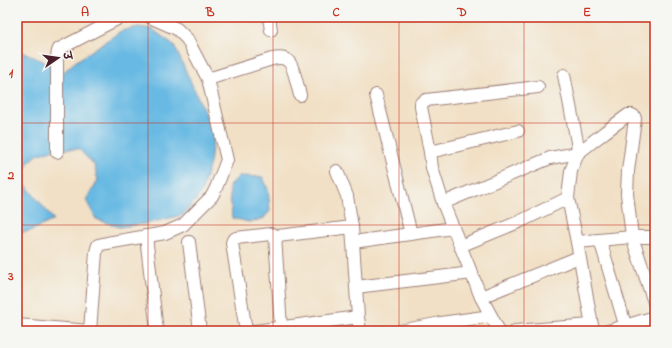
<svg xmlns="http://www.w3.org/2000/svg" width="672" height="348" viewBox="0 0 672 348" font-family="'Indie Flower','Playpen Sans Deva',sans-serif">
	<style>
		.water { fill: #68b9e3; stroke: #596c87 }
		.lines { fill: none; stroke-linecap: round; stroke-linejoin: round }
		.minor-casing { stroke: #9e8078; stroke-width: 14 }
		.minor { stroke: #fff; stroke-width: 12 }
		.grid { fill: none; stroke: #c8321e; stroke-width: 1; stroke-opacity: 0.55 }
		.neatline { fill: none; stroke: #c8321e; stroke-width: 1.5 }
		.grid-label { font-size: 13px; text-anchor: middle; font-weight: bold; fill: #c8321e }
	</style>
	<rect width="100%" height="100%" fill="#f6f6f2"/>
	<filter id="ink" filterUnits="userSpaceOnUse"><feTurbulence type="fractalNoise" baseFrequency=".025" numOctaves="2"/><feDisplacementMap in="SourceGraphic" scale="8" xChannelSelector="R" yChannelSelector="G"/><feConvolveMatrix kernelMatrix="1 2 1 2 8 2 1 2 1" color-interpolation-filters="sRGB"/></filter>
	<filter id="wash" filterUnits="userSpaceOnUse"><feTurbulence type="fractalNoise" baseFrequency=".012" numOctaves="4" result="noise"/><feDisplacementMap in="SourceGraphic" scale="16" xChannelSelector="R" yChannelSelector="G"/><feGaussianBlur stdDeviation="0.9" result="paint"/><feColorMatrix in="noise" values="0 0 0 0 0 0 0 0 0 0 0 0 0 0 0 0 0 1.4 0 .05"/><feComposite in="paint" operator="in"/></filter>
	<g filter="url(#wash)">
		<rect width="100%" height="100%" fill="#f1e0c5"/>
		<g class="water">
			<polygon points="138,27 152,29 174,45 214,133 210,163 201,193 183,215 144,224 119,227 96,219 86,200 98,180 94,165 79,149 54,149 37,155 27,164 25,184 54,220 30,231 17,233 17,51 28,54 48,64 59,76 75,62 121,31"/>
			<polygon points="239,176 263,177 268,190 270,211 263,219 249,222 232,218 229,186"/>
		</g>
	</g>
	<g filter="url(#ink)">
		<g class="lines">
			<g class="minor-casing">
				<g id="minor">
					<polyline points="269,17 271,30"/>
					<path d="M208,79L272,59C277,58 284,57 288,61C293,64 298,88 300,95"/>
					<polyline points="376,95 411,234"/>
					<path d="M57,152V60C57,55 57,53 59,49L121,17"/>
					<polyline points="430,152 518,131"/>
					<polyline points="337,171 347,196 352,227 358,317 360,331"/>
					<polyline points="443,203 550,158 578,153 577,142 564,75"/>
					<polyline points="146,236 157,331"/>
					<polyline points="275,236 281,328"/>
					<polyline points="600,240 627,331"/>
					<polyline points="189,242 200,331"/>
					<polyline points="353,242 453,228"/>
					<polyline points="577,242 632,237 655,237"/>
					<polyline points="460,246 521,221 568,198"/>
					<polyline points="356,287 472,273"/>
					<polyline points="481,297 579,257"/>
					<polyline points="17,325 90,331"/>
					<polyline points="90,331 96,252 98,245 107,243 165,233 183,225 212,196 216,188 227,160 208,79 187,39 177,29 150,17"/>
					<polyline points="246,331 232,243 233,240 236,238 271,234 278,236 352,227"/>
					<polyline points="255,331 358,317"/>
					<polyline points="400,331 441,323"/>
					<polyline points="441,331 441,323 491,316"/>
					<polyline points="499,331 481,297 443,203 432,168 430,152 421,107 421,103 426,100 538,87"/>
					<polyline points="515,331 591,325"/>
					<polyline points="593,331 577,242 568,198 571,171 578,153 605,132 628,115 632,115 634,116 635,119 628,171 627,194 632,237 655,305"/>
					<polyline points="608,331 655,317"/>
				</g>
			</g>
			<use href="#minor" class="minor"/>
		</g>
	</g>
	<path class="grid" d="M148,17V331M273,17V331M399,17V331M524,17V331M17,123H655M17,225H655"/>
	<rect width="672" height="348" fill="none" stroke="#f6f6f2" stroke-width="44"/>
	<g transform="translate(58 58) rotate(77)" stroke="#f6f6f2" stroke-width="3" paint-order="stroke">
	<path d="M0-3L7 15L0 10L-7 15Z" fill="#4a1f2b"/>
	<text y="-6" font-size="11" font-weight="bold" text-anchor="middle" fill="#4a1f2b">उ</text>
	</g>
	<rect x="22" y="22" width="628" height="304" class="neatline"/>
	<g class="grid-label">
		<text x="85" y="16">A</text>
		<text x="210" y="16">B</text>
		<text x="336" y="16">C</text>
		<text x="462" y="16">D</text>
		<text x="587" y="16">E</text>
		<text x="11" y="77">1</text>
		<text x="11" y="179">2</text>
		<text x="11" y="280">3</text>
	</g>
</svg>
